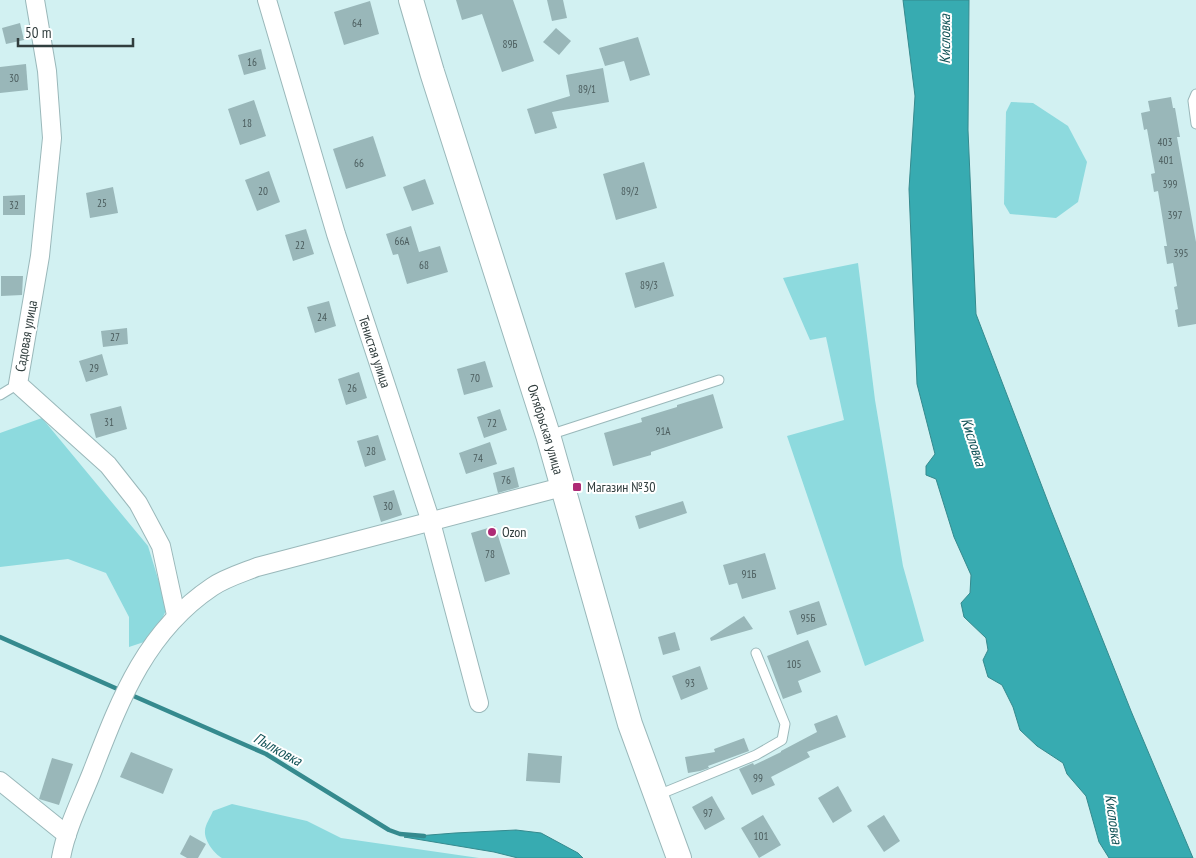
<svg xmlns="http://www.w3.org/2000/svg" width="1196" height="858" viewBox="0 0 1196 858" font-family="'PT Sans Narrow',sans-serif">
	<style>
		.green { fill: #8ddade }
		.water { fill: #37abb1; stroke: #358a8e }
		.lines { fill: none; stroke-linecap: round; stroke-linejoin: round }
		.stream { stroke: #358a8e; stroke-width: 4.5 }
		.building { fill: #99b7b9 }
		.lane-casing { stroke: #9ab8ba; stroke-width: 11 }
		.street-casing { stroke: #9ab8ba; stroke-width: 20 }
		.secondary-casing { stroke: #9ab8ba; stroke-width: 26 }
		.lane { stroke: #fff; stroke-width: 9 }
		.street { stroke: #fff; stroke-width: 18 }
		.secondary { stroke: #fff; stroke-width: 24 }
		.poi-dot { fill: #ae2b76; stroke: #fff; stroke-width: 2 }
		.labels { text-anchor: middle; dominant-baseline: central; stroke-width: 4; stroke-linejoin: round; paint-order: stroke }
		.number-label { font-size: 11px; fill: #4b5c5d }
		.street-label { font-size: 14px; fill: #313e3e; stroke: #fff }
		.poi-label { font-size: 14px; fill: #313e3e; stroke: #fff; text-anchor: start }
		.water-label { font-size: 15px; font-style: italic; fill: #125357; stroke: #fff }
	</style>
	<rect width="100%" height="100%" fill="#d2f1f2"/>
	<g class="green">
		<polygon points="1011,102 1033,103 1068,126 1087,162 1078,202 1056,218 1010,214 1004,204 1006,112"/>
		<polygon points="858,263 875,400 903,566 924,641 865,666 787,436 844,420 826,337 810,340 783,278"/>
		<polygon points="42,418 148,546 167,608 153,639 129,647 129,617 106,573 68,559 0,567 0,433"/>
		<path d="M232,804L307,821L341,838L479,858H222C214,854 204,840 205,831C205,825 211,816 213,811Z"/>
	</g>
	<g class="water">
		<polygon points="903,0 969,0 968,130 976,314 1051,510 1131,711 1193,858 1109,858 1099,842 1086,796 1067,774 1063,763 1037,746 1020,730 1013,707 1002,685 988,677 983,660 988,650 986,638 964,617 961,603 970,593 971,575 954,537 936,479 926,475 926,466 935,454 917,384 909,189 915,96"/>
		<polygon points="516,830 541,833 578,853 583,858 518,858 494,852 404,837 455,833"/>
	</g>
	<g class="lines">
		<g class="stream">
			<polyline points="0,637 122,691"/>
			<polyline points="129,694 266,754 389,830 400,834 424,836"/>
		</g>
	</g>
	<g class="building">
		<polygon points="456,0 513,0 534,61 502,72 482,14 462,20"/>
		<polygon points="547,0 563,0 567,18 552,21"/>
		<polygon points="370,1 379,34 344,45 334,12"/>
		<polygon points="20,23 24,40 6,44 2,28"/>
		<polygon points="556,28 571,41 559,55 543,42"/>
		<polygon points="638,37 650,75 630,81 624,61 605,66 599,48"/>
		<polygon points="261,49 266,69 244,75 238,55"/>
		<polygon points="26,64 28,90 0,93 0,67"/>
		<polygon points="603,68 609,102 552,112 557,128 535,134 527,109 570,96 566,75"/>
		<polygon points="1171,97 1173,108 1175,108 1180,137 1177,137 1196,242 1196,324 1178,327 1175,310 1178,309 1174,287 1177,286 1173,263 1167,264 1164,246 1167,246 1158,191 1154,192 1151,174 1155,173 1147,129 1144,130 1141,113 1150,111 1148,101"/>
		<polygon points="254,100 266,136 240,145 228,109"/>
		<polygon points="373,136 386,176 346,189 333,149"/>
		<polygon points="644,162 657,208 616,220 603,174"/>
		<polygon points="269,171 280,202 257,211 245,180"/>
		<polygon points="425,179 434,204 412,211 403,187"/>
		<polygon points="113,187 118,213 90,218 86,193"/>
		<polygon points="25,195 25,215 3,215 3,196"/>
		<polygon points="411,226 419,252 440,246 448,272 407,284 398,254 393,255 386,234"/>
		<polygon points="306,229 314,254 293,261 285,235"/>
		<polygon points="664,262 674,296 635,308 625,273"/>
		<polygon points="1,276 23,276 22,295 1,296"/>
		<polygon points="329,301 336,326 315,333 307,307"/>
		<polygon points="127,328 128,344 103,347 101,331"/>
		<polygon points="102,354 108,375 86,382 79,361"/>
		<polygon points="485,361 493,387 464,395 457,369"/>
		<polygon points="359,372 367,398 346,405 338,379"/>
		<polygon points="713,394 723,428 651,452 651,455 613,466 604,433 642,422 641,418 677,407 677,405"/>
		<polygon points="121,406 127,429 96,438 90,414"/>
		<polygon points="500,409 507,430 484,438 477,417"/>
		<polygon points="378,435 386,460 365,467 357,441"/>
		<polygon points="490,442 497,464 466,474 459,453"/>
		<polygon points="514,467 519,487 498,493 493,473"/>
		<polygon points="394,490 402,515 381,522 373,496"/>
		<polygon points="683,501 687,513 639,529 635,516"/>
		<polygon points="495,526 510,574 485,582 471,533"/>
		<polygon points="765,553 776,589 742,599 737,583 729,585 723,565"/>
		<polygon points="819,601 827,625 797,635 789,611"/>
		<polygon points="744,616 753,629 711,641 710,638"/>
		<polygon points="675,632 680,650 663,655 658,637"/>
		<polygon points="808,640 821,672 798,681 802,692 783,699 767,656"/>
		<polygon points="700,666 708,689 681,700 672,676"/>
		<polygon points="837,715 846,737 807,752 810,757 771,777 775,785 752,795 739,769 753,763 754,765 781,752 781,751 817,732 814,724"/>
		<polygon points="744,738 749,751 708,766 709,768 700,771 688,773 685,757 715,752 714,749"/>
		<polygon points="131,752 173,769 163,794 120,777"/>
		<polygon points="528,753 562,756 560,783 526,781"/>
		<polygon points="52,758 73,764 59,805 39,799"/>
		<polygon points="838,786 852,811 833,823 818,798"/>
		<polygon points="712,796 725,819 705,830 692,807"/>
		<polygon points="763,815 781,845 759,858 741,828"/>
		<polygon points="884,815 900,841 884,852 867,826"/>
		<polygon points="190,835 206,844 198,858 187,858 180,854"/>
	</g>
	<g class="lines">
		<g class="lane-casing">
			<g id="lane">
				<polyline points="1196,94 1193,101 1196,124"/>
				<polyline points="0,395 18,384"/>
				<polyline points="549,435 719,380"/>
				<polyline points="658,795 756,755 782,740 785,724 756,653"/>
			</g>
		</g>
		<g class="street-casing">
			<g id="street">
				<polyline points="35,0 47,71 52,138 40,256 18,384 108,465 138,503 161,546 176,615"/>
				<path id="s1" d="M267,0L336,234L431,522L479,703"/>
				<polyline points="0,781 67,835"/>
				<path d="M61,858C66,829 81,800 92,772C120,700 145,632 212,587C225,578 242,573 257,567L562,487"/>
			</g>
		</g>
		<g class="secondary-casing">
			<g id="secondary">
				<path id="s2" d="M411,0L432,72L548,435L630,724L679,858"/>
			</g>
		</g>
		<use href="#lane" class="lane"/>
		<use href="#street" class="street"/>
		<use href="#secondary" class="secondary"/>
	</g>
	<g class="poi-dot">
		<rect x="572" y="482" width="10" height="10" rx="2.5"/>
		<circle cx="492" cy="532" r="5"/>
	</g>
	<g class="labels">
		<g class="number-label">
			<text x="357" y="23">64</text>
			<text x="510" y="44">89Б</text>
			<text x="252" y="62">16</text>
			<text x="14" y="78">30</text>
			<text x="587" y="89">89/1</text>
			<text x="247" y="123">18</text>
			<text x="1165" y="142">403</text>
			<text x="1166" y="160">401</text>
			<text x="359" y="163">66</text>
			<text x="1170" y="184">399</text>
			<text x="263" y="191">20</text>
			<text x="630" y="191">89/2</text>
			<text x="102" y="203">25</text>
			<text x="14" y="205">32</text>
			<text x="1175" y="215">397</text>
			<text x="402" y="241">66А</text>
			<text x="300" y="245">22</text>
			<text x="1181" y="253">395</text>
			<text x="424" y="265">68</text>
			<text x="649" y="285">89/3</text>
			<text x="322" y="317">24</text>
			<text x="115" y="337">27</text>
			<text x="94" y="368">29</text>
			<text x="475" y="378">70</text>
			<text x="352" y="388">26</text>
			<text x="109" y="422">31</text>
			<text x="492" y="423">72</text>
			<text x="663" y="431">91А</text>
			<text x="371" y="451">28</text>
			<text x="478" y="458">74</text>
			<text x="506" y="480">76</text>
			<text x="388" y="506">30</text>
			<text x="490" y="554">78</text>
			<text x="749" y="574">91Б</text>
			<text x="808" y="618">95Б</text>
			<text x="794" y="664">105</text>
			<text x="690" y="683">93</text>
			<text x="758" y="778">99</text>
			<text x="708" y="813">97</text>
			<text x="761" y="836">101</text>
		</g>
		<g class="street-label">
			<text transform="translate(26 336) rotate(-80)">Садовая улица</text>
			<text stroke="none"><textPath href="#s1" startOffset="368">Тенистая улица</textPath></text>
			<text stroke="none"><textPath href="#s2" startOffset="450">Октябрьская улица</textPath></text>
		</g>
		<g class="poi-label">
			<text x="587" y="487">Магазин №30</text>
			<text x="502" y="532">Ozon</text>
		</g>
		<g class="water-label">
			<text transform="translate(944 39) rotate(-90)">Кисловка</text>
			<text transform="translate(974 442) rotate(72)">Кисловка</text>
			<text transform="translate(278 749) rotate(29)">Пылковка</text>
			<text transform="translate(1114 819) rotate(82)">Кисловка</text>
		</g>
	</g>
	<path d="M18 38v8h115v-8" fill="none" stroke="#313e3e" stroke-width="2.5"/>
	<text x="25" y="38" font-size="15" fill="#313e3e" stroke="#ffffff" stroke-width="4" paint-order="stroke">50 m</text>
</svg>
